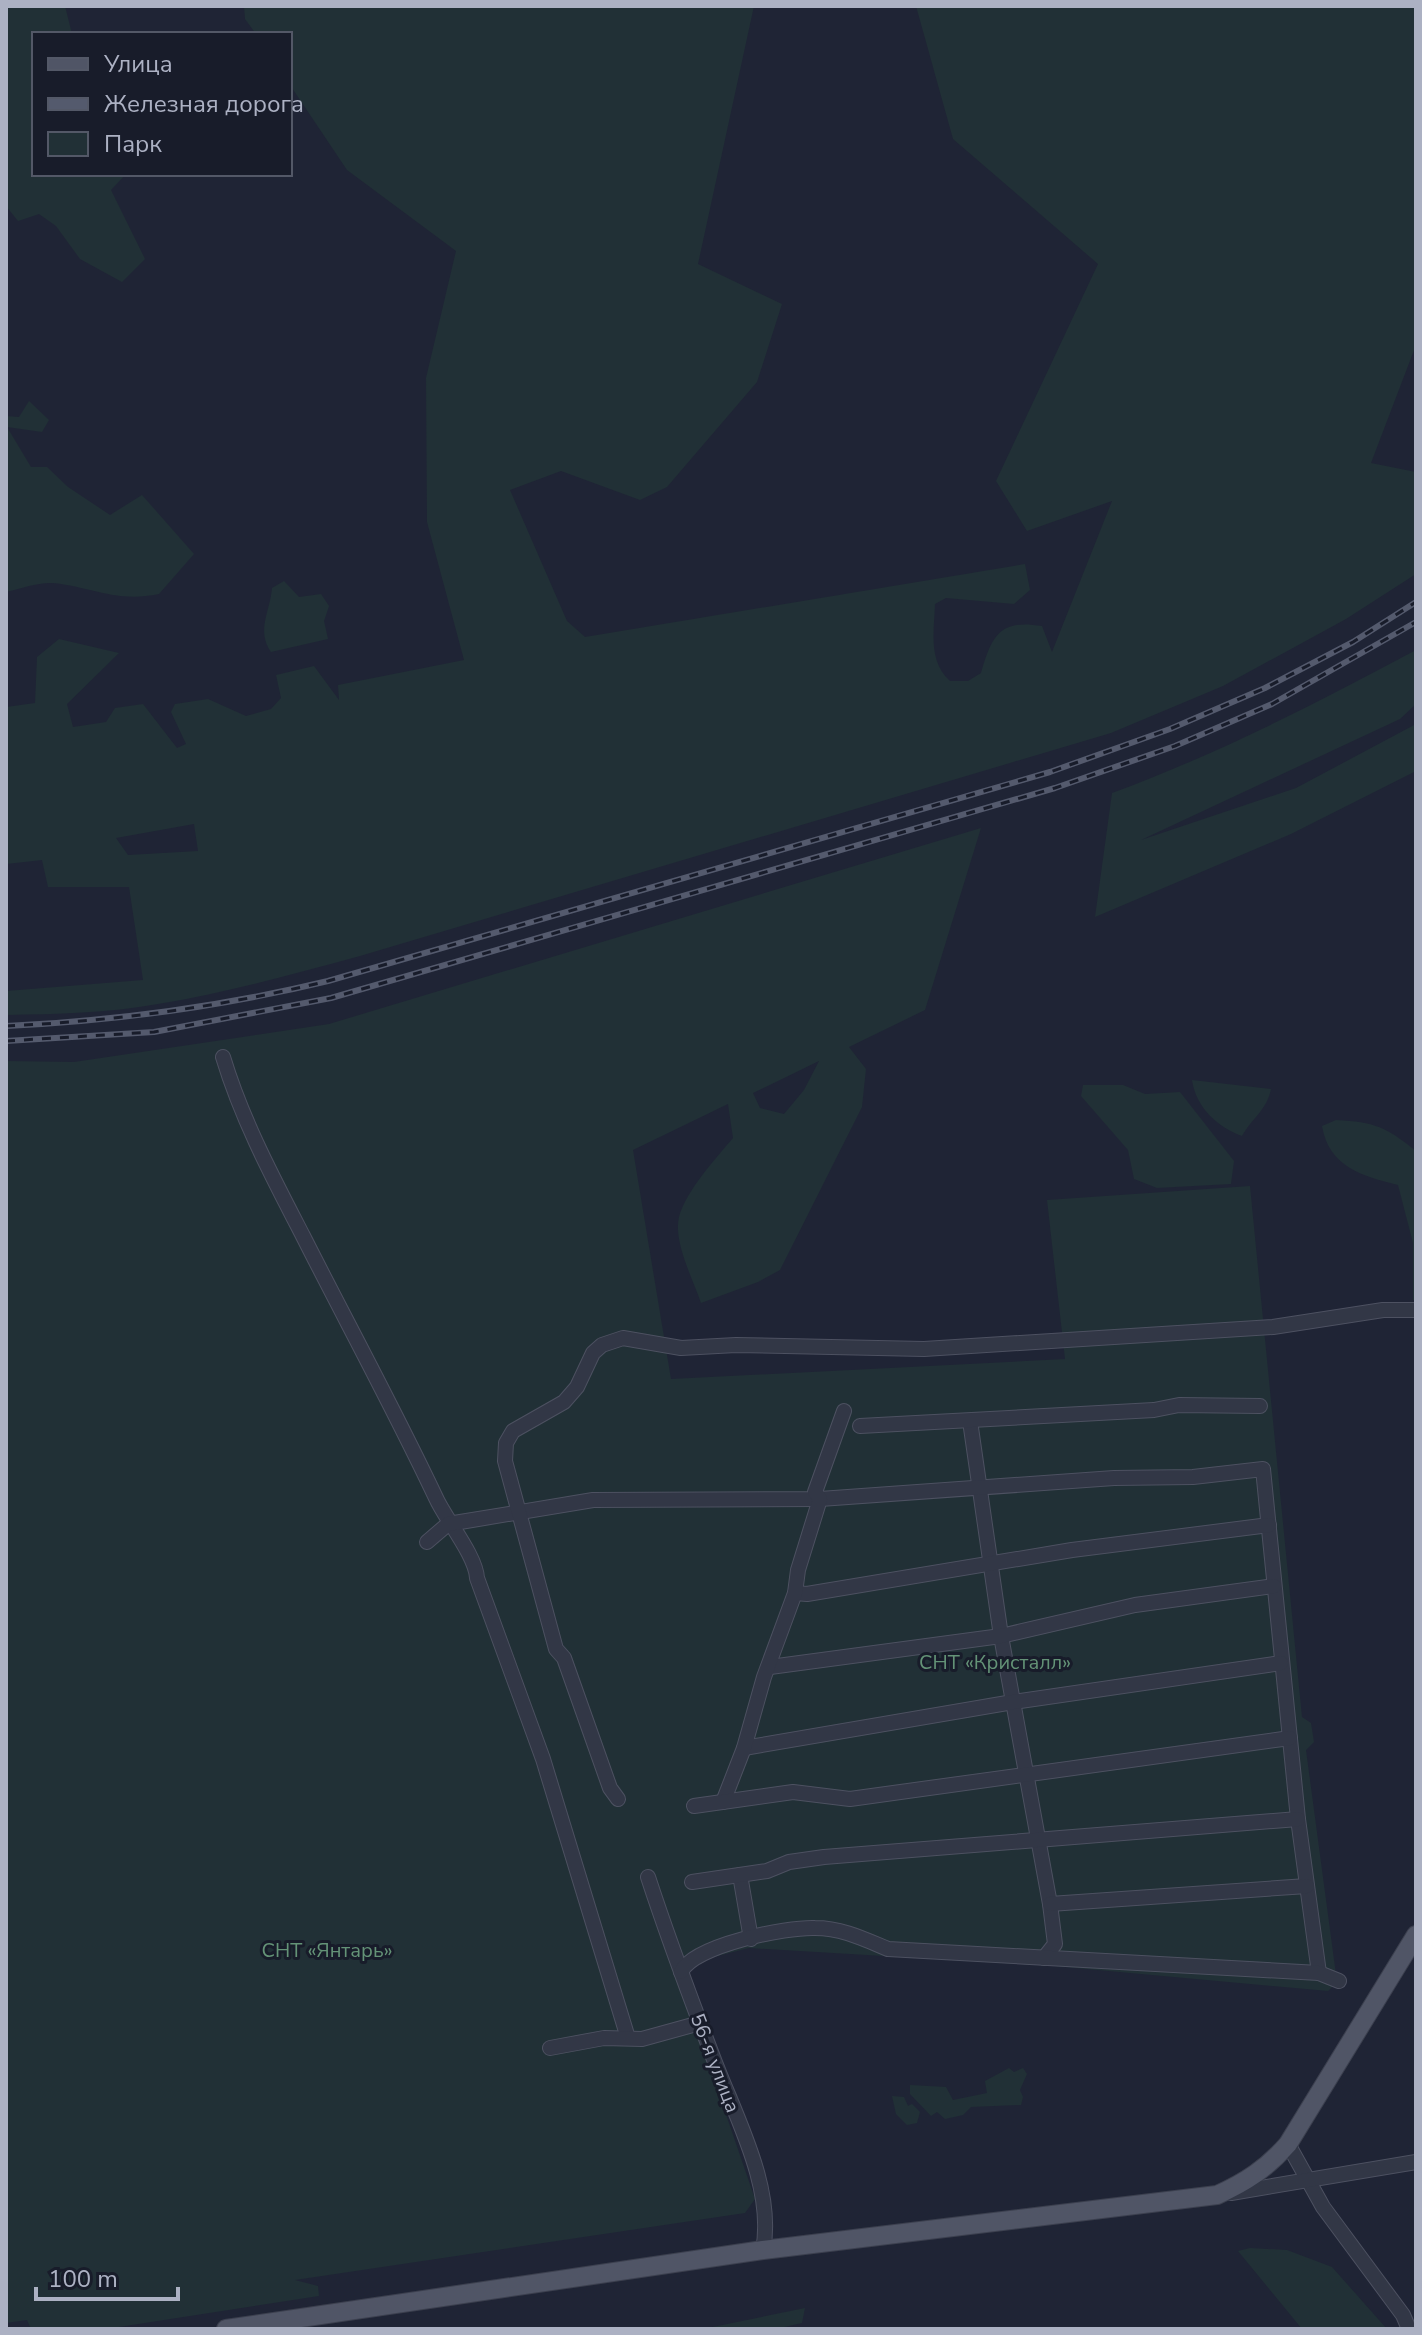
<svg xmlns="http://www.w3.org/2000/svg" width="1422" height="2335" viewBox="0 0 1422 2335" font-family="'Nunito Sans',sans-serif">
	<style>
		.green { fill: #213036; fill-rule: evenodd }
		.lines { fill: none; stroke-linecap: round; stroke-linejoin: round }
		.minor-casing { stroke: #4d5161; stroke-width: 16 }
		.major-casing { stroke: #3c404f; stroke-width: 20 }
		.minor { stroke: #323746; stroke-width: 14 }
		.major { stroke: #505566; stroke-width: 18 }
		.rail-casing { stroke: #545a6d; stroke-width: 6 }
		.rail { stroke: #181c2a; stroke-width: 3; stroke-dasharray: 9; stroke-linecap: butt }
		.labels { text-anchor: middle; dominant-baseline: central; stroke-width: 6; stroke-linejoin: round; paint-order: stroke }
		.park-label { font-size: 20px; fill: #649377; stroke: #181c2a }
		.street-label { font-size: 20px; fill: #acb1c3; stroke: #181c2a }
	</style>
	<rect width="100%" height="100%" fill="#1f2435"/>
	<g class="green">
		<polygon points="6,6 65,6 72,34 34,34 34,174 126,174 111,190 145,259 122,282 80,259 56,226 39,214 18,221 6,206"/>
		<path d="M244,6H754L698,264L782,304L757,382L667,487L640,500L561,471L510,490L567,621L585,637L1025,564L1030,590L1014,604L946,598L935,604C934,632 928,661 950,681H968L981,673C992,635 1000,619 1042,626L1052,652L1112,501L1027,531L996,481L1098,264L953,139L916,6H1416V345L1371,463L1416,472V574L1346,619L1223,686L1111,733L360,956C293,974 226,993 158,1004C108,1013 57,1014 6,1015V991L143,980L129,887H48L42,860L6,864V707L35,703L37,657L59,639L119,653L67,704L73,727L106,722L115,708L143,704L177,748L186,744L171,712L175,704L208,699L246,716L271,709L281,698L276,675L314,666L339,700L338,685L464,660L427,522L426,378L456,251L347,170L290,85V34H256L245,19ZM194,824L198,851L128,855L116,838Z"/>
		<path d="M29,401L49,420L42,432L7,427L31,467H47L68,487L110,515L142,495L194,554L159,594C119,602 99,590 61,584C43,580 24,588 6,592V416L19,417Z"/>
		<path d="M284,581L299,597L321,594L329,606L324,621L328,639L271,652C256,630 270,612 272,588Z"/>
		<path d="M1416,650V704L1400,719L1141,840L1296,788L1416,724V771L1291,834L1095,917L1112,793C1218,754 1317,703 1416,650Z"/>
		<path d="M981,828L925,1010L849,1047L866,1069L862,1107L780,1270L758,1282L701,1303C693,1279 673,1242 679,1217C686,1191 716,1158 733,1138L728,1104L633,1150L671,1379L1065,1359L1047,1200L1250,1186L1302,1717L1311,1723L1314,1742L1306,1750L1337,1982L1328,1991L1054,1966L749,1948L698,1961L673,1960L755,2199L745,2213L295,2280L318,2286L319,2296L106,2329H31L27,2320L6,2323V1061L74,1062L329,1024ZM819,1061L804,1090L784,1114L760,1108L753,1093Z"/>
		<path d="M1192,1080L1271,1089C1267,1110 1252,1118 1242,1136C1218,1127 1196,1108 1192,1080Z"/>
		<polygon points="1083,1085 1123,1085 1145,1094 1180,1092 1234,1161 1231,1184 1157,1188 1134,1179 1128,1150 1081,1096"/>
		<path d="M1336,1120C1375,1122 1386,1127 1416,1151V1300H1413V1243L1398,1185C1362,1176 1329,1167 1322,1126Z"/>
		<polygon points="1009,2068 1014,2072 1023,2068 1027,2074 1020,2090 1023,2097 1021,2105 971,2107 963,2115 945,2119 937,2112 931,2116 910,2094 910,2085 946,2087 953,2100 987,2093 985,2081"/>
		<polygon points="892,2096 904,2097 908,2106 912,2104 920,2112 917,2123 907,2125 896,2114"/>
		<polygon points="1250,2248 1287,2250 1332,2267 1387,2329 1302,2329 1238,2251"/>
		<polygon points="805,2308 802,2323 776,2329 703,2329"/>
	</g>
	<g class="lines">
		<g class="minor-casing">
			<g id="minor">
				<path d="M223,1057C242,1120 273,1178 303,1236C347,1323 394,1409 436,1498C446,1520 476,1556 477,1578L543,1759L628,2038"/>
				<polyline points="970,1421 1001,1636 1050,1904 1055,1944 1044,1958"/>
				<polyline points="860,1426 1154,1410 1179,1405 1260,1406"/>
				<polyline points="427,1542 448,1524 593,1500 820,1499 1114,1478 1193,1477 1263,1469 1298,1819 1319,1973"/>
				<polyline points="795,1593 807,1594 1072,1550 1269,1525"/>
				<polyline points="770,1667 1001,1636 1135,1605 1274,1586"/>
				<polyline points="744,1748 1013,1702 1281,1663"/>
				<polyline points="618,1799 610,1788 564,1658 556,1649 505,1461 506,1443 513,1431 564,1402 577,1387 593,1353 602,1345 623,1338 681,1348 736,1345 924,1349 1273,1327 1383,1310 1416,1310"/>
				<polyline points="723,1802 744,1748 764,1677 795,1593 798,1570 820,1499 815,1492 844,1411"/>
				<polyline points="694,1806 793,1792 850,1799 1290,1738"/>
				<polyline points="740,1875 751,1939"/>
				<path d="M648,1877C668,1938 690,1997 713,2057C735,2116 775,2187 763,2250"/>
				<polyline points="692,1882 767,1871 789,1862 824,1857 1298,1819"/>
				<polyline points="1050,1904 1307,1886"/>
				<path d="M681,1972C694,1945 786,1927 815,1928C842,1928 864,1939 888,1949L1319,1973L1339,1981"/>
				<polyline points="550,2048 604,2038 642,2039 700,2023"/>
				<polyline points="1288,2144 1323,2207 1403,2315 1409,2329"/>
				<polyline points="1231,2193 1416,2162"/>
			</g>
		</g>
		<g class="major-casing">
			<path id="major" d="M226,2329L763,2250L1217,2195C1246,2182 1267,2168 1288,2144L1416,1935"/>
		</g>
		<use href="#minor" class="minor"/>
		<use href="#major" class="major"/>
		<g class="rail-casing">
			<g id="rail">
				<path d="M6,1026C116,1021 220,1007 328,981L1050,772L1170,729L1265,688L1353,642L1416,602"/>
				<polyline points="6,1041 154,1032 331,998 1055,788 1175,746 1272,704 1416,622"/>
			</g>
		</g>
		<use href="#rail" class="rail"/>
	</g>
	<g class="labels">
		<g class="park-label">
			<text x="995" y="1662">СНТ «Кристалл»</text>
			<text x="327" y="1950">СНТ «Янтарь»</text>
		</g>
		<g class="street-label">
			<text transform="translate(715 2063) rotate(69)">56-я улица</text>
		</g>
	</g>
	<rect width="1422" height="2335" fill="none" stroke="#acb1c3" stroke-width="16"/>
	<rect x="32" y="32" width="260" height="144" fill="#181c2a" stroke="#535867" stroke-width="2"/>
	<rect x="48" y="58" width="40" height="12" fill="#505566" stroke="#535867" stroke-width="2"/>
	<text x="104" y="72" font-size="24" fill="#acb1c3">Улица</text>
	<rect x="48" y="98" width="40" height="12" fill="#545a6d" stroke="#535867" stroke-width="2"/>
	<text x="104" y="112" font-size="24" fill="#acb1c3">Железная дорога</text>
	<rect x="48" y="132" width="40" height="24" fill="#213036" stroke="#535867" stroke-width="2"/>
	<text x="104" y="152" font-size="24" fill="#acb1c3">Парк</text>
	<path d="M36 2287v12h142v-12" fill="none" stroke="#acb1c3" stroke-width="4"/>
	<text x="48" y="2287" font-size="24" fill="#acb1c3" stroke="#181c2a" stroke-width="6" paint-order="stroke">100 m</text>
</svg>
